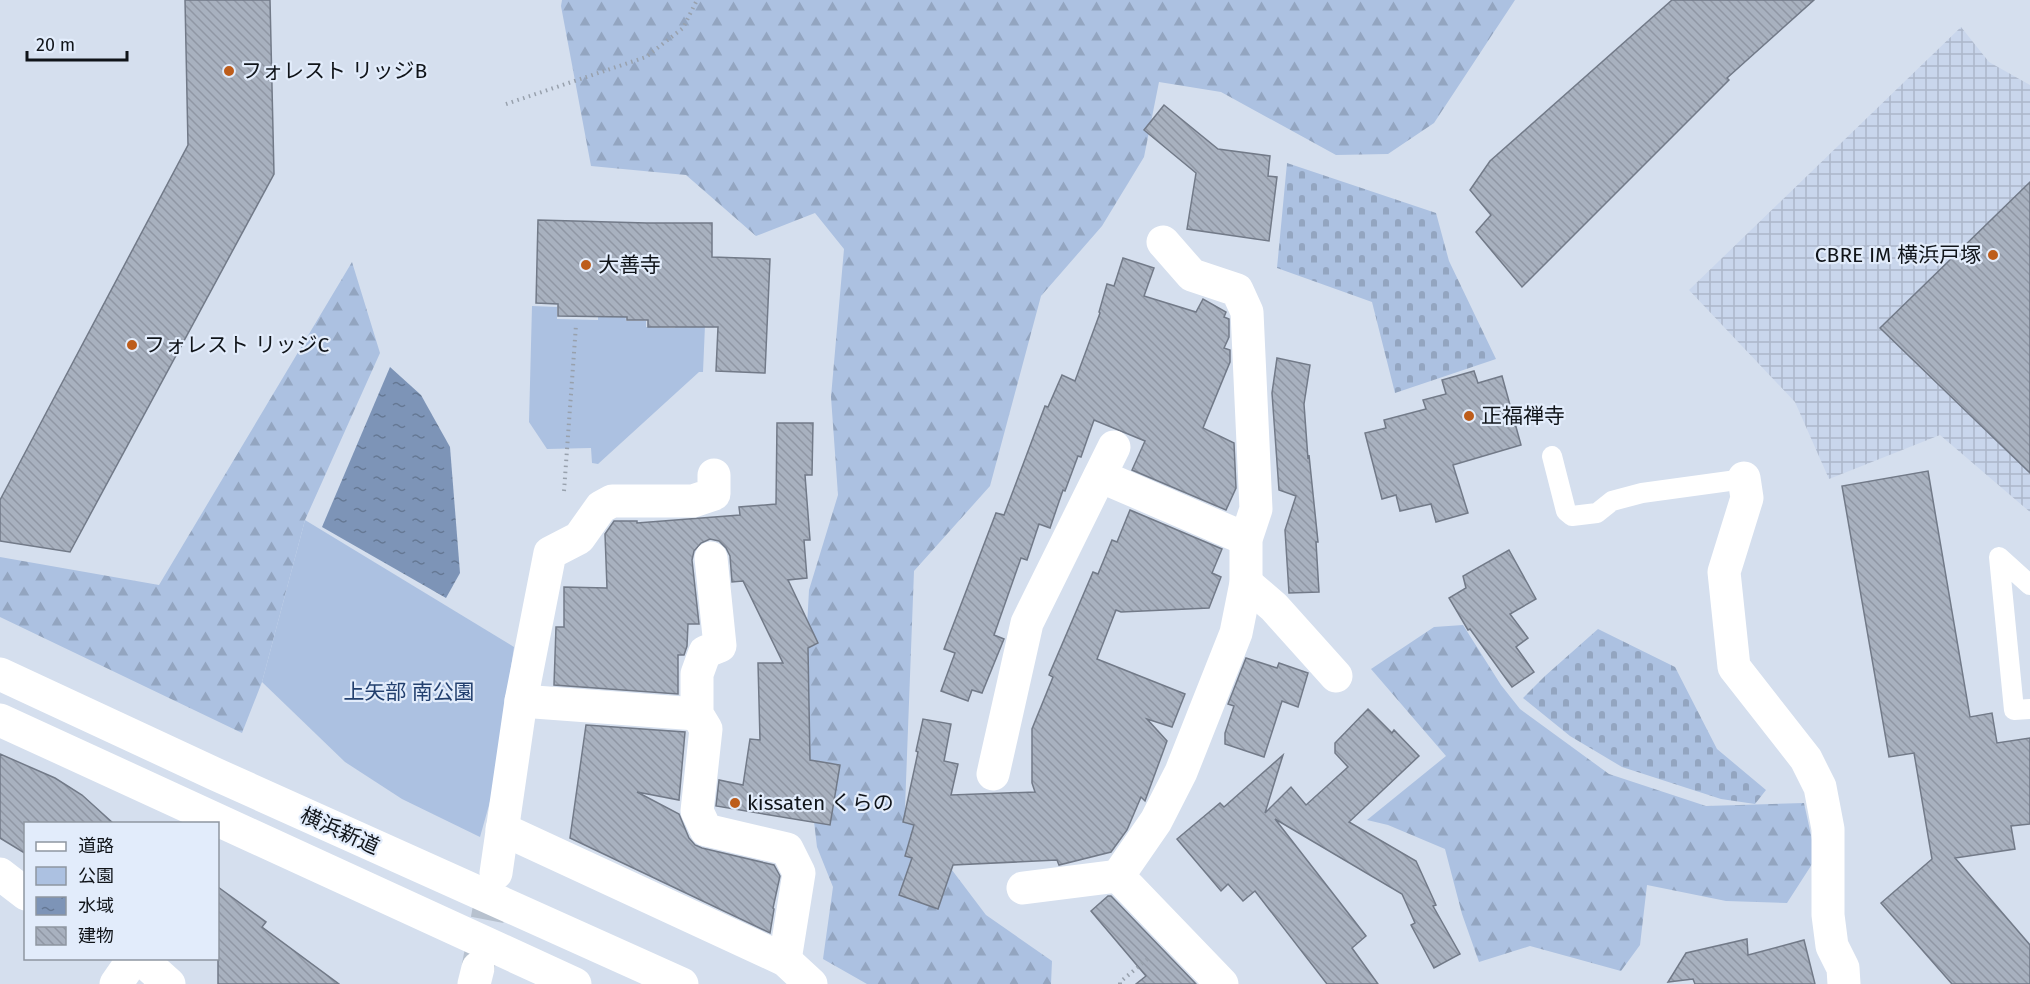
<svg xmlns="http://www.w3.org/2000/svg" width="2030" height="984" viewBox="0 0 2030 984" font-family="'Fira Sans','Noto Sans JP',sans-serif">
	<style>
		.industrial { fill: url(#industrial-grid) }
		.forest { fill: url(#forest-firs) }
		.cemetery { fill: url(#cemetery-stones) }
		.green { fill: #acc1e1 }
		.water { fill: url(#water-ripples) }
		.building { fill: url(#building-back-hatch); stroke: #727a88; stroke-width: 1.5 }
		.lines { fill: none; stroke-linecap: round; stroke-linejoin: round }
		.minor-tunnel { stroke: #b7c1ce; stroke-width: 33; stroke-dasharray: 33 16; stroke-linecap: butt }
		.path { stroke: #98a1ad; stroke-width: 4; stroke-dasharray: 1.5 4.5; stroke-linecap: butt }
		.service { stroke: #fff; stroke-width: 20 }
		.minor { stroke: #fff; stroke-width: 33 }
		.trunk { stroke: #fff; stroke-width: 33 }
		.poi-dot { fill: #bd5d1b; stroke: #e2ecfb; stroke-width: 2 }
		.labels { text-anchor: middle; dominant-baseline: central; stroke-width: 4.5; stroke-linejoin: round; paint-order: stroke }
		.poi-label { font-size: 21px; fill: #101419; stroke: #e2ecfb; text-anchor: start }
		.park-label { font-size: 21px; fill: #223f6e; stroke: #e2ecfb }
		.street-label { font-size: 21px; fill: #101419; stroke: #e2ecfb }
	</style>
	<defs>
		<pattern id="industrial-grid" width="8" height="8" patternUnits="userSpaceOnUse" patternTransform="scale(1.5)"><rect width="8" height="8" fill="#c9d6ec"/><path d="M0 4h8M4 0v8" fill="none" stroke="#acb7ca"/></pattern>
		<pattern id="forest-firs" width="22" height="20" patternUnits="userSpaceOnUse" patternTransform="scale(1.5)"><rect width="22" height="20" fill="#acc1e1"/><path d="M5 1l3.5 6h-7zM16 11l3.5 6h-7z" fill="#93a5c0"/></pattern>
		<pattern id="cemetery-stones" width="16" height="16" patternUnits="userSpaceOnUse" patternTransform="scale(1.5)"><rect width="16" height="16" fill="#acc1e1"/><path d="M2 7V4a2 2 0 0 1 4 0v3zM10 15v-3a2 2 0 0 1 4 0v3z" fill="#93a5c0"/></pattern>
		<pattern id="water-ripples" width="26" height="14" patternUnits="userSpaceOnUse" patternTransform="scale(1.5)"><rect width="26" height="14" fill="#7d94b7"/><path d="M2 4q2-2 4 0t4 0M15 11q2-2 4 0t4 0" fill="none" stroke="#657894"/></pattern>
		<pattern id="building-back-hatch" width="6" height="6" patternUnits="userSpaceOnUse" patternTransform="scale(1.5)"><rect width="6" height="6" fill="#a8b1bf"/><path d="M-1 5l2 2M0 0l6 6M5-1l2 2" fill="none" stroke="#9097a4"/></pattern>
	</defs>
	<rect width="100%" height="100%" fill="#d5dfee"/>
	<polygon class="industrial" points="1961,27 1989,62 2030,85 2030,512 1940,435 1829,479 1795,402 1689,290"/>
	<g class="forest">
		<polygon points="562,0 1515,0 1434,123 1388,154 1336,155 1221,92 1159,82 1144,157 1102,226 1041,296 990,486 914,571 905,808 986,915 1052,961 1051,984 867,984 823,959 833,887 817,847 802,718 809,590 838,495 831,397 844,249 815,213 756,236 686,175 591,166 561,6"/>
		<polygon points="352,262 380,353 305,520 262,682 242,733 0,617 0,557 159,585"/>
		<polygon points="1463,625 1501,685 1520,709 1609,774 1706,806 1804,803 1816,858 1787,903 1726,901 1647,885 1640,945 1621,971 1530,946 1479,962 1462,914 1445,849 1388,825 1367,820 1446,756 1371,669 1434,627"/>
	</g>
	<g class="cemetery">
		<polygon points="1287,163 1436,213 1449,261 1496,359 1395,393 1372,302 1277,268"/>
		<polygon points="1598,629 1675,667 1717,749 1766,790 1755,804 1721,799 1622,767 1570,736 1523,698 1545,676"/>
	</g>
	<g class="green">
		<polygon points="532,306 557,307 557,319 598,320 598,310 625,311 626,321 646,321 646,327 675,328 676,324 705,325 703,372 699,372 598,464 592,463 591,448 547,449 529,422"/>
		<polygon points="305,520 514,647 491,798 480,837 402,799 345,762 262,682"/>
	</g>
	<polygon class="water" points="390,367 421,395 450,447 460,573 446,598 322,527"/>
	<g class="building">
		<polygon points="185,0 270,0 274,174 70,552 0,541 0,500 188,145"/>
		<polygon points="1672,0 1814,0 1727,78 1729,80 1522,287 1476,232 1491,215 1470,190 1490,161"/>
		<polygon points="1164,105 1218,149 1270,156 1268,176 1277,177 1269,241 1187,229 1196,173 1144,130"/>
		<polygon points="2030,182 2030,473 1880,328"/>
		<polygon points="538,220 647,223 712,223 712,257 770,259 765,373 716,371 718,327 648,327 648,320 627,320 627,317 558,316 558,304 536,303"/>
		<polygon points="1123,258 1154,268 1144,296 1196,312 1203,299 1226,312 1224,317 1229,319 1229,337 1224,348 1230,350 1230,362 1203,428 1234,443 1236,488 1226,510 1132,470 1145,441 1094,420 1081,457 1078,456 1065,491 1063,490 1050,528 1039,524 1027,560 1021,558 994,635 1004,639 982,693 972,690 968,701 941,691 955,653 944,649 996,513 1004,515 1045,406 1048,407 1062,375 1075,381 1100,313 1099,312 1107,284 1114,286"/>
		<polygon points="1277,358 1310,365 1304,404 1308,459 1309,455 1318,542 1316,542 1319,592 1289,593 1285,530 1296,496 1279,490 1272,393"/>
		<polygon points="1474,371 1478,383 1502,376 1521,445 1453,465 1468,513 1436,522 1431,504 1400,511 1396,495 1382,499 1365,433 1386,428 1384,420 1426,409 1423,400 1446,394 1442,380"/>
		<polygon points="777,423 813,423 812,475 805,475 810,540 804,540 807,578 788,580 818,643 808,648 810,760 840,765 830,825 716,806 719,780 743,785 750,739 760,740 758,663 783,663 743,581 732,582 730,556 726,548 719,541 710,539 701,543 694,551 692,560 699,624 688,624 687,646 684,655 678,655 678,694 554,685 556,627 564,627 564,587 607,588 605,534 614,521 637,521 637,523 740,515 739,507 776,504"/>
		<polygon points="1928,471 1970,717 1992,713 1997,743 2030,738 2030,824 2011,826 2015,849 1955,858 2030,945 2030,984 1952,984 1881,903 1932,859 1914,753 1889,757 1842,486"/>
		<polygon points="1130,510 1222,549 1212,573 1221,577 1209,608 1121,612 1116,610 1097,659 1185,694 1172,727 1147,719 1167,741 1145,801 1141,797 1127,830 1111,852 1059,865 1057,860 953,865 938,909 899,895 912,858 905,856 914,825 903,822 918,752 916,751 923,719 951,724 944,761 958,764 951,795 1035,792 1032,783 1032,729 1053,677 1049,675 1093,572 1098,574 1112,540 1117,542"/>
		<polygon points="1509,550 1536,599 1510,614 1528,638 1516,647 1534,672 1512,687 1470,629 1468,630 1449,598 1466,588 1463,576"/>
		<polygon points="1246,658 1277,668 1279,663 1308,673 1298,707 1282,701 1264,757 1225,744 1225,733 1234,706 1228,704"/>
		<polygon points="1368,709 1392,733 1394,730 1419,756 1349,822 1416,861 1436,905 1433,906 1460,954 1434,968 1411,925 1415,923 1402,894 1275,819 1366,936 1352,948 1378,984 1327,984 1255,891 1243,901 1228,884 1221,891 1177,839 1220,803 1224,807 1283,755 1265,813 1291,787 1306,805 1348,767 1335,753 1335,743"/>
		<polygon points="586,725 685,732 679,800 637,792 679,814 689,838 695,845 702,848 774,865 780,876 773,908 774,909 770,933 570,838"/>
		<polygon points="0,754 55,778 82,795 114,824 26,824 26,854 0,838"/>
		<polygon points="218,887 266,922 262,927 339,984 218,984"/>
		<polygon points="1108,896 1111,896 1196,984 1136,984 1146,976 1091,911"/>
		<polygon points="1747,939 1748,955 1804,940 1815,984 1695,984 1693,979 1668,982 1686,953"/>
	</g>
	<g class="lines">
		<polyline class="minor-tunnel" points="478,968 496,873"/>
		<g class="path">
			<polyline points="506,104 646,57 683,28 697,0"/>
			<polyline points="564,491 576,325"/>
			<polyline points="1120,984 1120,982 1150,957"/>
		</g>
		<g class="service">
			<polyline points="1552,456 1566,511 1572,516 1597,513 1612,501 1642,493 1744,479"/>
			<polyline points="2030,585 1999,557 2014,710 2030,709"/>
		</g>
		<g class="minor">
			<polyline points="1163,242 1192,275 1237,290 1247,312 1256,509 1246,539 1246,583 1236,633 1181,772 1156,821 1118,876 1222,984"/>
			<polyline points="1100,476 1246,539"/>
			<polyline points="1744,478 1747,498 1724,572 1734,667 1806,759 1820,787 1828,829 1828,915 1832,946 1843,968 1844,984"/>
			<polyline points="711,558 720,646 705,652 697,674 697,714 706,729 697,811 706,830 787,849 799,873 785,960"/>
			<polyline points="1246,583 1274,607 1336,676"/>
			<polyline points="521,701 697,714"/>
			<polyline points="993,774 1027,623 1114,447"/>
			<polyline points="502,829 785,960 811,984"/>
			<polyline points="496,873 521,701 550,553 579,538 601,507 612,501 693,501 714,494 714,475"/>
			<polyline points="0,874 26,894"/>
			<polyline points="1023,888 1118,876"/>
			<polyline points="140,958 169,984"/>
			<polyline points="116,984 134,958"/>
			<polyline points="474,984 478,968"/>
		</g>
		<g class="trunk">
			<polyline points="0,674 215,774 682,984"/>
			<polyline points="0,720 575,984"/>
		</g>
	</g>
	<g class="poi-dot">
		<circle cx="229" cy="71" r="6"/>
		<circle cx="1993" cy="255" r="6"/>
		<circle cx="586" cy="265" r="6"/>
		<circle cx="132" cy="345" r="6"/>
		<circle cx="1469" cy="416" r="6"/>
		<circle cx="735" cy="803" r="6"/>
	</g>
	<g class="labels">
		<g class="poi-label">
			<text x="241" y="71">フォレスト リッジB</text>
			<text x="1981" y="255" text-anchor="end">CBRE IM 横浜戸塚</text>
			<text x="598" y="265">大善寺</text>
			<text x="144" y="345">フォレスト リッジC</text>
			<text x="1481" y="416">正福禅寺</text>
			<text x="747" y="803">kissaten くらの</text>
		</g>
		<g class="park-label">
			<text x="409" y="692">上矢部 南公園</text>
		</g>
		<g class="street-label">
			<text transform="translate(340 831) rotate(24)">横浜新道</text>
		</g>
	</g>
	<rect x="24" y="822" width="195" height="138" fill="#e2ecfb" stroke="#8e96a1" stroke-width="1.5"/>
	<rect x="36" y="842" width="30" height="9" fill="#ffffff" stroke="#8e96a1" stroke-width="1.5"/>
	<text x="78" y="852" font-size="18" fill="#101419">道路</text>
	<rect x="36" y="867" width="30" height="18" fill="#acc1e1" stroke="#8e96a1" stroke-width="1.5"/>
	<text x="78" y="882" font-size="18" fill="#101419">公園</text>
	<rect x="36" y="897" width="30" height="18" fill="url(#water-ripples)" stroke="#8e96a1" stroke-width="1.5"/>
	<text x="78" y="912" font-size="18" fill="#101419">水域</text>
	<rect x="36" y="927" width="30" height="18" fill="url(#building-back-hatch)" stroke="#8e96a1" stroke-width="1.5"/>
	<text x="78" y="942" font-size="18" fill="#101419">建物</text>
	<path d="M27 51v9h100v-9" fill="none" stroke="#101419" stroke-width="3"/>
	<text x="36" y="51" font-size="18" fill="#101419" stroke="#e2ecfb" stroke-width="4.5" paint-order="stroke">20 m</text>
</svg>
